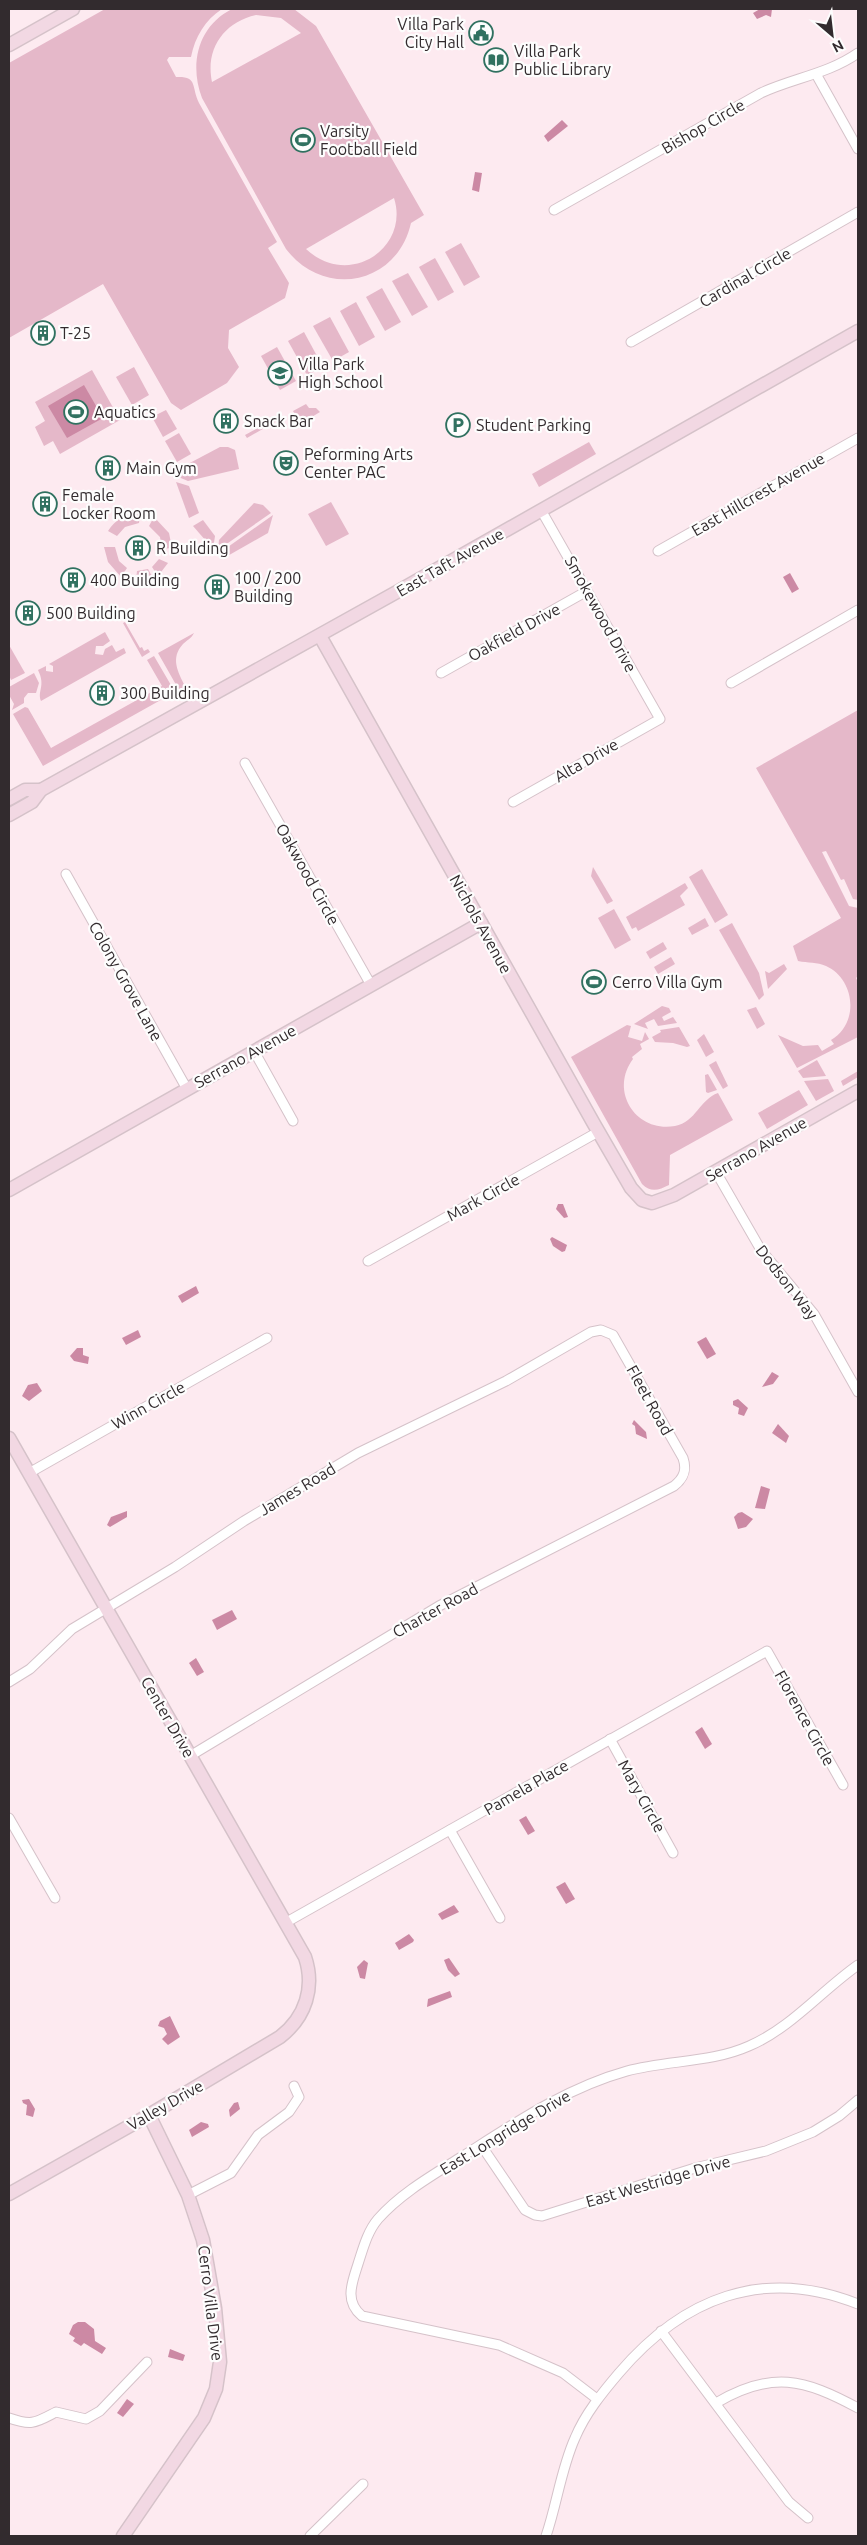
<svg xmlns="http://www.w3.org/2000/svg" width="867" height="2545" viewBox="0 0 867 2545" font-family="Ubuntu,sans-serif">
	<style>
		.green { fill: #e5b8c9; fill-rule: evenodd }
		.water { fill: #cc89a4 }
		.lines { fill: none; stroke-linecap: round; stroke-linejoin: round }
		.street-casing { stroke: #d5c2c9; stroke-width: 11 }
		.secondary-casing { stroke: #d5c2c9; stroke-width: 15 }
		.street { stroke: #fff; stroke-width: 9 }
		.secondary { stroke: #f2d8e3; stroke-width: 12 }
		.labels { text-anchor: middle; dominant-baseline: central; stroke-width: 4.5; stroke-linejoin: round; paint-order: stroke }
		.poi-label { font-size: 16px; fill: #322b2e; stroke: #fdfdfd; text-anchor: start }
		.street-label { font-size: 16px; fill: #322b2e; stroke: #fdfdfd }
	</style>
	<rect width="100%" height="100%" fill="#fdeaf0"/>
	<g class="green">
		<path d="M105,9H222C205,20 195,37 191,57H169L167,60L176,77C198,76 191,86 199,103L277,242L268,248L289,283L285,298L229,330L228,348L239,367L227,383L181,410L171,403L103,284L9,338V63Z"/>
		<path d="M232,9H294L316,26L424,215L411,223C397,285 324,299 286,249L202,98C189,64 198,26 232,9ZM256,15L281,18L301,33L212,82C205,49 224,22 256,15ZM394,198C410,248 349,289 306,249Z"/>
		<polygon points="461,243 480,277 464,286 445,252"/>
		<polygon points="435,258 454,292 438,301 419,267"/>
		<polygon points="408,273 428,307 412,316 392,281"/>
		<polygon points="382,288 401,322 385,331 366,297"/>
		<polygon points="356,302 375,337 359,346 340,311"/>
		<polygon points="330,317 349,352 333,361 313,326"/>
		<polygon points="304,332 323,367 307,375 288,341"/>
		<polygon points="277,347 296,381 280,390 261,356"/>
		<polygon points="134,367 149,395 132,405 116,377"/>
		<polygon points="92,370 120,420 60,454 53,441 44,446 35,427 45,421 35,402"/>
		<polygon points="306,404 309,408 316,408 320,412 300,424 293,411"/>
		<polygon points="166,410 177,429 163,437 152,417"/>
		<polygon points="281,415 282,418 247,438 245,435"/>
		<polygon points="179,433 191,454 177,462 165,441"/>
		<polygon points="589,442 596,454 539,487 532,474"/>
		<polygon points="220,447 228,447 235,450 239,469 188,481 176,476 186,465"/>
		<polygon points="176,482 189,486 199,513 189,518"/>
		<polygon points="331,502 349,534 326,546 308,514"/>
		<polygon points="254,503 263,505 271,513 218,550 219,540"/>
		<path d="M140,514L139,523L125,527L117,536L108,531C116,519 125,514 140,514Z"/>
		<polygon points="273,515 268,533 224,558 218,554"/>
		<polygon points="154,517 169,533 172,548 162,549 160,537 149,526"/>
		<polygon points="203,520 215,536 213,549 193,526"/>
		<polygon points="104,547 115,547 119,561 127,568 121,577 108,562"/>
		<polygon points="159,559 168,563 158,576 152,567"/>
		<polygon points="148,569 153,578 136,581 137,571"/>
		<polygon points="125,622 140,648 142,647 144,651 148,649 150,652 142,657 123,623"/>
		<path d="M105,632L110,641L103,646H96L95,654L103,655L105,649L112,645L116,652L124,648L126,653L41,701C37,691 46,686 38,670L46,666V671L53,672V666L49,664Z"/>
		<path d="M194,633C191,639 187,640 183,644C170,658 178,672 185,686L179,690L158,653Z"/>
		<polygon points="9,645 25,673 11,680 9,675"/>
		<polygon points="154,656 175,692 43,766 13,714 25,707 28,708 51,748 162,686 147,660"/>
		<polygon points="34,673 39,683 36,693 28,693 24,698 24,703 12,710 14,704 9,695 9,687"/>
		<path d="M858,710V900L853,899L844,879L841,880L826,851L822,852L849,906L858,908V976L856,978L858,982V1037L797,1068L778,1035L803,1046L818,1045L822,1051L834,1044L831,1040C860,1023 855,979 826,966C817,962 808,963 798,961L793,946L841,918L756,768Z"/>
		<polygon points="593,867 613,901 607,904 591,876"/>
		<polygon points="702,869 728,915 715,923 689,877"/>
		<polygon points="685,883 688,888 680,896 685,905 638,931 636,927 632,929 626,917"/>
		<polygon points="614,909 631,940 615,949 598,918"/>
		<polygon points="705,918 709,926 692,935 688,928"/>
		<polygon points="732,923 759,973 764,995 759,1000 719,930"/>
		<polygon points="663,942 667,949 650,959 646,952"/>
		<polygon points="671,957 675,964 658,974 654,967"/>
		<polygon points="784,964 787,969 768,989 765,971 769,973"/>
		<polygon points="662,1006 669,1008 671,1012 662,1017 664,1021 673,1017 677,1023 658,1026 654,1019 645,1023 648,1029 634,1024"/>
		<polygon points="756,1007 765,1024 757,1029 747,1010"/>
		<path d="M627,1025L631,1026L628,1037L642,1041L645,1032L649,1039L640,1044L642,1049L632,1057L633,1059C609,1091 636,1133 675,1126C696,1122 700,1099 718,1093L733,1120L670,1155L669,1185C659,1190 651,1193 642,1184L571,1057Z"/>
		<polygon points="679,1027 690,1046 687,1047 673,1043 655,1042 652,1037 661,1032 660,1030"/>
		<polygon points="704,1034 714,1052 706,1057 697,1040"/>
		<polygon points="817,1060 826,1076 803,1078 798,1071"/>
		<polygon points="716,1061 728,1086 723,1089 709,1065"/>
		<polygon points="858,1071 858,1077 843,1086 841,1081"/>
		<polygon points="708,1074 717,1090 708,1093 706,1092 705,1075"/>
		<polygon points="828,1079 834,1091 816,1101 804,1081"/>
		<polygon points="799,1090 808,1105 767,1129 758,1113"/>
	</g>
	<g class="water">
		<polygon points="760,9 772,9 771,17 766,15 757,19 753,13"/>
		<polygon points="562,120 568,126 548,142 544,136"/>
		<polygon points="475,172 482,173 479,192 472,190"/>
		<polygon points="84,385 103,418 67,438 48,406"/>
		<polygon points="790,573 799,589 792,593 783,577"/>
		<polygon points="558,1204 563,1204 568,1217 564,1218 556,1209"/>
		<polygon points="552,1237 567,1245 565,1251 562,1252 553,1246 550,1239"/>
		<polygon points="196,1286 199,1293 182,1303 178,1296"/>
		<polygon points="138,1330 141,1337 126,1345 122,1338"/>
		<polygon points="706,1337 716,1354 707,1359 697,1342"/>
		<polygon points="77,1348 83,1348 83,1355 89,1357 88,1364 74,1361 70,1356"/>
		<polygon points="772,1372 779,1376 773,1384 762,1387"/>
		<polygon points="37,1383 42,1391 29,1401 22,1396 28,1385"/>
		<polygon points="738,1399 748,1408 744,1416 738,1414 739,1408 733,1405 733,1401"/>
		<polygon points="634,1420 646,1432 647,1439 636,1434 635,1426 632,1424"/>
		<polygon points="778,1424 789,1436 786,1443 772,1433"/>
		<polygon points="761,1486 770,1489 765,1509 755,1508"/>
		<polygon points="127,1511 127,1517 110,1527 107,1525 111,1517"/>
		<polygon points="742,1512 753,1519 746,1527 738,1529 734,1517 738,1513"/>
		<polygon points="232,1610 237,1619 217,1630 212,1620"/>
		<polygon points="196,1658 204,1672 197,1676 189,1663"/>
		<polygon points="702,1727 712,1744 705,1749 695,1732"/>
		<polygon points="526,1816 535,1831 528,1835 519,1820"/>
		<polygon points="565,1882 575,1899 566,1904 556,1887"/>
		<polygon points="454,1905 459,1912 442,1920 438,1914"/>
		<polygon points="409,1934 414,1940 413,1942 399,1950 395,1943"/>
		<polygon points="449,1958 460,1974 455,1977 448,1970 444,1960"/>
		<polygon points="364,1960 368,1963 365,1979 360,1978 357,1967"/>
		<polygon points="450,1991 452,1997 427,2007 428,1999"/>
		<polygon points="170,2016 180,2037 168,2045 162,2039 167,2034 164,2028 158,2026 160,2021"/>
		<polygon points="29,2099 35,2109 33,2117 26,2115 27,2105 23,2103 22,2100"/>
		<polygon points="238,2102 240,2109 230,2117 229,2110 234,2103"/>
		<polygon points="201,2122 208,2124 209,2127 192,2137 189,2130"/>
		<polygon points="78,2322 85,2322 94,2329 95,2341 106,2348 102,2354 84,2343 81,2346 73,2341 75,2338 69,2334 73,2325"/>
		<polygon points="170,2349 185,2355 183,2361 168,2357"/>
		<polygon points="127,2399 134,2404 123,2417 117,2413"/>
	</g>
	<g class="lines">
		<g class="street-casing">
			<g id="street">
				<polyline points="816,74 858,149"/>
				<path d="M554,210L761,93C793,78 828,74 858,53"/>
				<polyline points="631,342 858,212"/>
				<polyline points="658,551 858,438"/>
				<polyline points="441,673 587,591"/>
				<polyline points="731,683 858,610"/>
				<polyline points="245,763 371,985"/>
				<polyline points="513,802 660,719 541,510"/>
				<polyline points="66,874 187,1089"/>
				<polyline points="254,1051 293,1121"/>
				<polyline points="716,1172 761,1250 814,1314 858,1392"/>
				<polyline points="368,1261 598,1132"/>
				<polyline points="29,1473 267,1338"/>
				<path d="M9,1682L30,1669L72,1629L175,1567L244,1521L358,1453L506,1381L591,1332L601,1330L613,1335L683,1458C687,1470 684,1478 674,1486L439,1606L190,1756"/>
				<polyline points="610,1739 673,1853"/>
				<polyline points="9,1818 55,1898"/>
				<polyline points="450,1830 500,1918"/>
				<polyline points="285,1923 767,1651 843,1785"/>
				<polyline points="481,2145 525,2210 535,2215 542,2216 695,2168 766,2151 813,2132 839,2116 858,2100"/>
				<polyline points="188,2195 231,2173 258,2135 289,2112 299,2097 294,2086"/>
				<polyline points="661,2331 789,2502 808,2518"/>
				<path d="M597,2399L563,2373L499,2345L362,2316C344,2301 352,2283 358,2264C363,2249 367,2232 378,2219C401,2193 433,2175 463,2156C515,2123 566,2088 627,2071C667,2060 711,2063 749,2046C791,2028 821,1991 858,1965"/>
				<path d="M716,2403C772,2370 804,2379 858,2408"/>
				<path d="M9,2418C32,2426 35,2423 56,2412L86,2419L100,2411L147,2362"/>
				<polyline points="310,2536 363,2484"/>
				<path d="M546,2536C557,2504 561,2469 575,2438C585,2414 602,2393 619,2373C683,2298 763,2266 858,2304"/>
			</g>
		</g>
		<g class="secondary-casing">
			<g id="secondary">
				<polyline points="9,45 73,9"/>
				<polyline points="320,636 594,1124 631,1188 642,1200 652,1203 674,1195 858,1091"/>
				<polyline points="9,799 25,790 41,790"/>
				<polyline points="9,815 32,802 41,790 395,593 858,331"/>
				<polyline points="9,1190 481,923"/>
				<path d="M9,1438L305,1957C315,1987 306,2017 280,2037L149,2115L9,2194"/>
				<polyline points="123,2536 204,2418 216,2389 220,2362 215,2308 203,2240 188,2195 149,2115"/>
			</g>
		</g>
		<use href="#street" class="street"/>
		<use href="#secondary" class="secondary"/>
	</g>
	<defs>
		<g id="civic-ring" transform="scale(1.25)"><circle r="9.5" fill="#fdfdfd" stroke="#307160" stroke-width="1.5"/><path d="M-.6-6.5H3V-4.5H.6V-3L4-1V1h2V6H-6V1h2V-1L-.6-3ZM-1.2 2.5V6h2.4V2.5Z" fill="#307160"/></g>
		<g id="library-ring" transform="scale(1.25)"><circle r="9.5" fill="#fdfdfd" stroke="#307160" stroke-width="1.5"/><path d="M-6-4Q-3-5.5-.7-3.5V5Q-3 3-6 4ZM6-4Q3-5.5 .7-3.5V5Q3 3 6 4Z" fill="#307160"/></g>
		<g id="stadium-ring" transform="scale(1.25)"><circle r="9.5" fill="#fdfdfd" stroke="#307160" stroke-width="1.5"/><path d="M0-5a6.5 5 0 1 0 0 10a6.5 5 0 1 0 0-10ZM-3.5-1.8h7v3.6h-7Z" fill="#307160"/></g>
		<g id="building-ring" transform="scale(1.25)"><circle r="9.5" fill="#fdfdfd" stroke="#307160" stroke-width="1.5"/><path d="M-4-6H4V6H1V3H-1V6H-4ZM-2.5-4.3h1.7v1.8h-1.7ZM.8-4.3h1.7v1.8H.8ZM-2.5-1h1.7V.8h-1.7ZM.8-1h1.7V.8H.8Z" fill="#307160"/></g>
		<g id="school-ring" transform="scale(1.25)"><circle r="9.5" fill="#fdfdfd" stroke="#307160" stroke-width="1.5"/><path d="M0-5L7-2L0 1L-7-2ZM-4 1L0 2.5L4 1V4Q0 6-4 4Z" fill="#307160"/></g>
		<g id="parking-ring" transform="scale(1.25)"><circle r="9.5" fill="#fdfdfd" stroke="#307160" stroke-width="1.5"/><path d="M-3.5-5.5H1a3.5 3.5 0 0 1 0 7H-1V5.5H-3.5ZM-1-3.4V-.6H.8a1.4 1.4 0 0 0 0-2.8Z" fill="#307160"/></g>
		<g id="theatre-ring" transform="scale(1.25)"><circle r="9.5" fill="#fdfdfd" stroke="#307160" stroke-width="1.5"/><path d="M-5-5.5Q0-4 5-5.5V0Q5 5 0 6Q-5 5-5 0ZM-3.3-2.5H-1v1.5H-3.3ZM1-2.5H3.3v1.5H1ZM-2.8 1Q0 5.5 2.8 1Z" fill="#307160"/></g>
	</defs>
	<g fill-rule="evenodd">
		<use href="#civic-ring" x="481" y="33"/>
		<use href="#library-ring" x="496" y="60"/>
		<use href="#stadium-ring" x="303" y="140"/>
		<use href="#building-ring" x="43" y="333"/>
		<use href="#school-ring" x="280" y="373"/>
		<use href="#stadium-ring" x="76" y="412"/>
		<use href="#building-ring" x="226" y="421"/>
		<use href="#parking-ring" x="458" y="425"/>
		<use href="#theatre-ring" x="286" y="463"/>
		<use href="#building-ring" x="108" y="468"/>
		<use href="#building-ring" x="45" y="504"/>
		<use href="#building-ring" x="138" y="548"/>
		<use href="#building-ring" x="73" y="580"/>
		<use href="#building-ring" x="217" y="587"/>
		<use href="#building-ring" x="28" y="613"/>
		<use href="#building-ring" x="102" y="693"/>
		<use href="#stadium-ring" x="594" y="982"/>
	</g>
	<g class="labels">
		<g class="poi-label">
			<text x="464" y="24" text-anchor="end">Villa Park<tspan x="464" dy="18">City Hall</tspan></text>
			<text x="514" y="51">Villa Park<tspan x="514" dy="18">Public Library</tspan></text>
			<text x="320" y="131">Varsity<tspan x="320" dy="18">Football Field</tspan></text>
			<text x="60" y="333">T-25</text>
			<text x="298" y="364">Villa Park<tspan x="298" dy="18">High School</tspan></text>
			<text x="94" y="412">Aquatics</text>
			<text x="244" y="421">Snack Bar</text>
			<text x="476" y="425">Student Parking</text>
			<text x="304" y="454">Peforming Arts<tspan x="304" dy="18">Center PAC</tspan></text>
			<text x="126" y="468">Main Gym</text>
			<text x="62" y="495">Female<tspan x="62" dy="18">Locker Room</tspan></text>
			<text x="156" y="548">R Building</text>
			<text x="234" y="578">100 / 200<tspan x="234" dy="18">Building</tspan></text>
			<text x="90" y="580">400 Building</text>
			<text x="46" y="613">500 Building</text>
			<text x="120" y="693">300 Building</text>
			<text x="612" y="982">Cerro Villa Gym</text>
		</g>
		<g class="street-label">
			<text transform="translate(703 126) rotate(-30)">Bishop Circle</text>
			<text transform="translate(745 277) rotate(-30)">Cardinal Circle</text>
			<text transform="translate(758 494) rotate(-30)">East Hillcrest Avenue</text>
			<text transform="translate(450 562) rotate(-30)">East Taft Avenue</text>
			<text transform="translate(601 614) rotate(61)">Smokewood Drive</text>
			<text transform="translate(514 632) rotate(-29)">Oakfield Drive</text>
			<text transform="translate(586 760) rotate(-30)">Alta Drive</text>
			<text transform="translate(308 874) rotate(61)">Oakwood Circle</text>
			<text transform="translate(481 924) rotate(61)">Nichols Avenue</text>
			<text transform="translate(126 981) rotate(61)">Colony Grove Lane</text>
			<text transform="translate(245 1056) rotate(-29)">Serrano Avenue</text>
			<text transform="translate(756 1149) rotate(-30)">Serrano Avenue</text>
			<text transform="translate(483 1197) rotate(-29)">Mark Circle</text>
			<text transform="translate(787 1282) rotate(52)">Dodson Way</text>
			<text transform="translate(650 1400) rotate(61)">Fleet Road</text>
			<text transform="translate(148 1405) rotate(-29)">Winn Circle</text>
			<text transform="translate(297 1489) rotate(-31)">James Road</text>
			<text transform="translate(435 1610) rotate(-29)">Charter Road</text>
			<text transform="translate(168 1717) rotate(60)">Center Drive</text>
			<text transform="translate(805 1718) rotate(61)">Florence Circle</text>
			<text transform="translate(526 1787) rotate(-30)">Pamela Place</text>
			<text transform="translate(642 1796) rotate(61)">Mary Circle</text>
			<text transform="translate(165 2105) rotate(-30)">Valley Drive</text>
			<text transform="translate(505 2132) rotate(-31)">East Longridge Drive</text>
			<text transform="translate(658 2181) rotate(-16)">East Westridge Drive</text>
			<text transform="translate(211 2303) rotate(83)">Cerro Villa Drive</text>
		</g>
	</g>
	<rect width="867" height="2545" fill="none" stroke="#322b2e" stroke-width="20"/>
	<g transform="translate(832 35) rotate(152)" stroke="#fdfdfd" stroke-width="4" paint-order="stroke">
	<path d="M0-4L9 19L0 12L-9 19Z" fill="#322b2e"/>
	<text y="-8" font-size="14" font-weight="bold" text-anchor="middle" fill="#322b2e">N</text>
	</g>
</svg>
